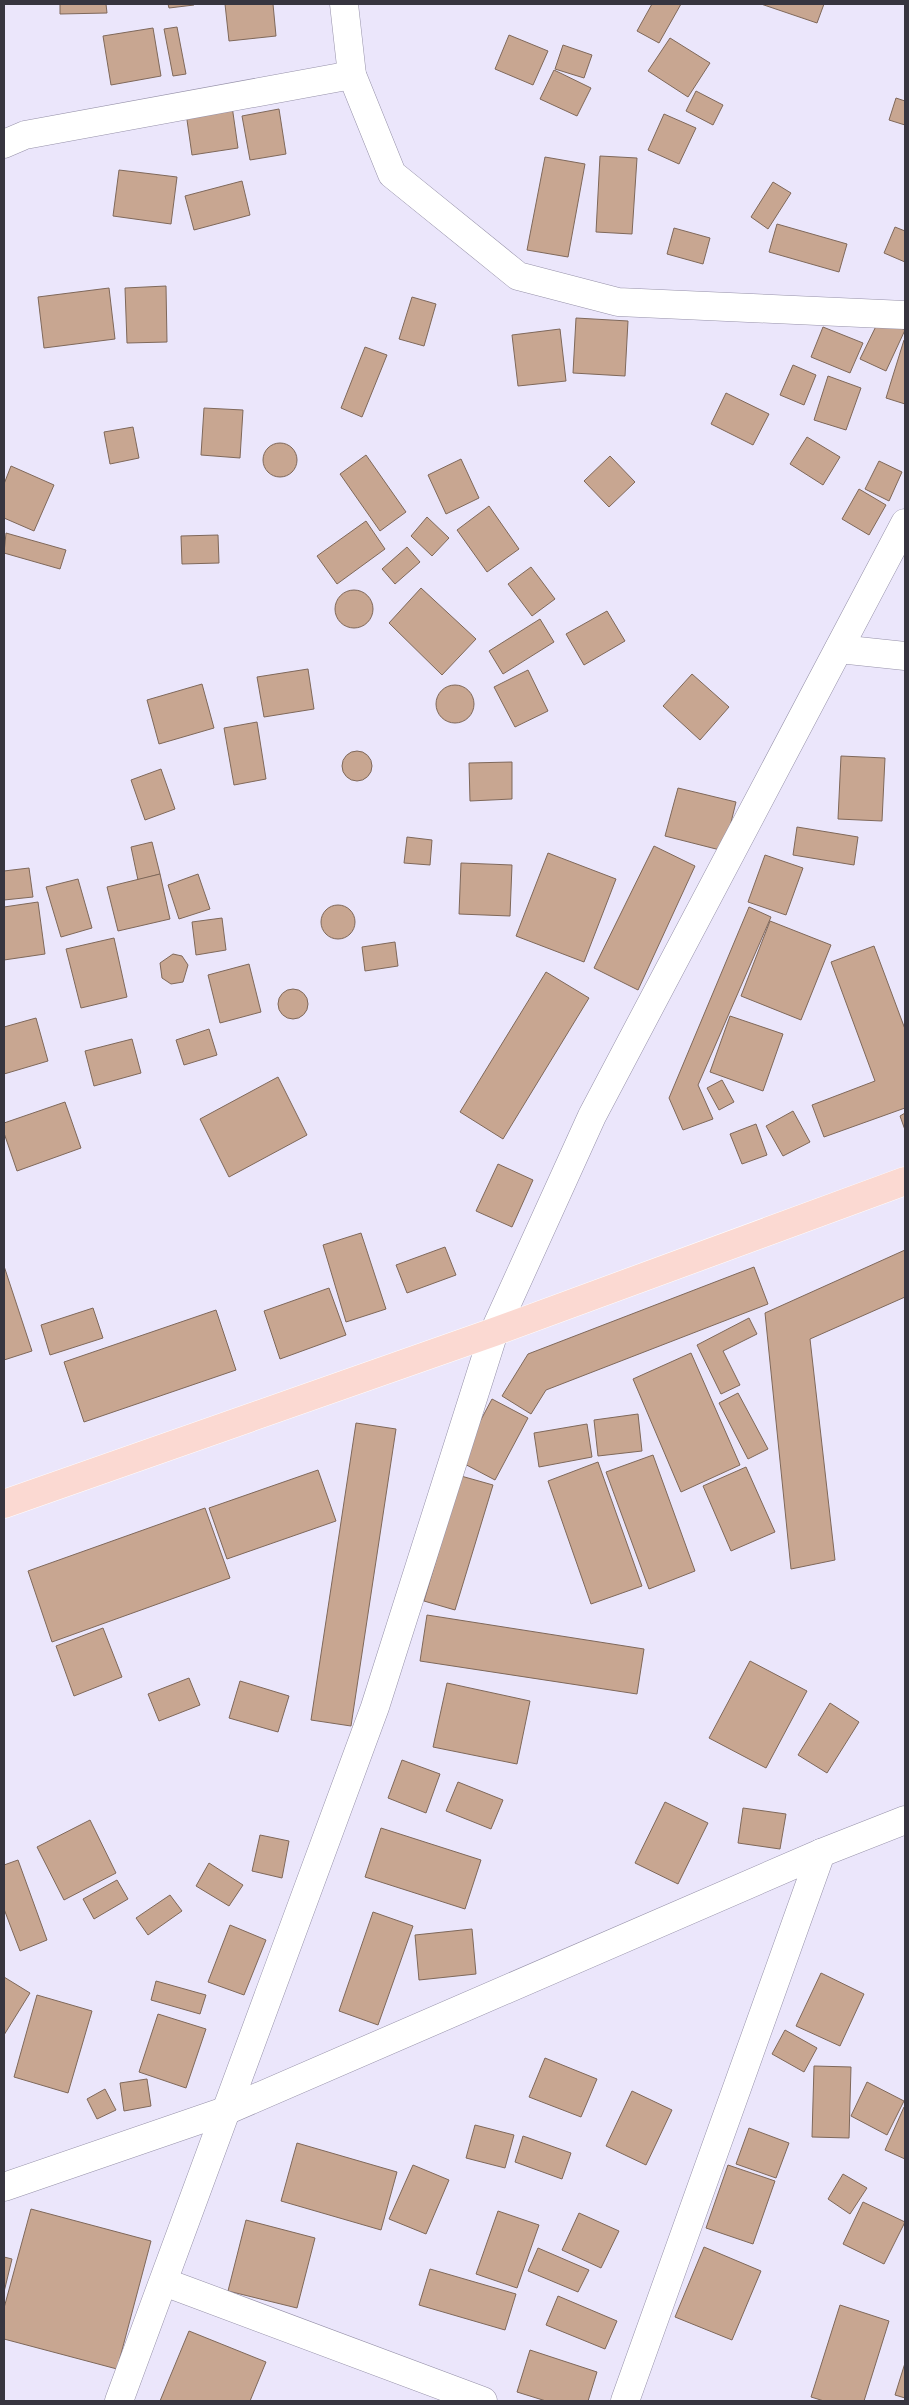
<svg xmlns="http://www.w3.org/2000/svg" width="909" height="2405" viewBox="0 0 909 2405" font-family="Roboto,sans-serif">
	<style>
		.building { fill: #c8a691; stroke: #7f685a }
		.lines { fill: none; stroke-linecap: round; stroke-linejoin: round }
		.minor-casing { stroke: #9691a9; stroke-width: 29 }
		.tertiary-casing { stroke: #9691a9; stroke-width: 29 }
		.primary-casing { stroke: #fff; stroke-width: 29 }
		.minor { stroke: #fff; stroke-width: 28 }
		.tertiary { stroke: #fff; stroke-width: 28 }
		.primary { stroke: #fbd9d2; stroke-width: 28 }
	</style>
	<rect width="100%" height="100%" fill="#ebe6fb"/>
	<g class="building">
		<polygon points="60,4 106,4 107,13 60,14"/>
		<polygon points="168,4 194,4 194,5 169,8"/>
		<polygon points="225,4 273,4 276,36 229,41"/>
		<polygon points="652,4 681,4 659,43 637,31"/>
		<polygon points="761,4 824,4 817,23"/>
		<polygon points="177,27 186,74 173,76 164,29"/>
		<polygon points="153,28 161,76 111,85 103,36"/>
		<polygon points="509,35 548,51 533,85 495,69"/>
		<polygon points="670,38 710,63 688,97 648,71"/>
		<polygon points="563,45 592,55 584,78 555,69"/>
		<polygon points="554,70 591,88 577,116 540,99"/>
		<polygon points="696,91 723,105 713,125 686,111"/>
		<polygon points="896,98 905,101 905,125 889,120"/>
		<polygon points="232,106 238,148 192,155 186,113"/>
		<polygon points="279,109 286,154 250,160 242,116"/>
		<polygon points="664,114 696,128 679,164 648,150"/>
		<polygon points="600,156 637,158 632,234 596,232"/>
		<polygon points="545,157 585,164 568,257 527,250"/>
		<polygon points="119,170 177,177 171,224 113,216"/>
		<polygon points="242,181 250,215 194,230 185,196"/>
		<polygon points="773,182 791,193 768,229 751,217"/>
		<polygon points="777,224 847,244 839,272 769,252"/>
		<polygon points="895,227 905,231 905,262 884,253"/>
		<polygon points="674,228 710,238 703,264 667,254"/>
		<polygon points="166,286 167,342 127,343 125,288"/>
		<polygon points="109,288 115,339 44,348 38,297"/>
		<polygon points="412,297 436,304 424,346 399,339"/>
		<polygon points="576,318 628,321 625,376 573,373"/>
		<polygon points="880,318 905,330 886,371 860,359"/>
		<polygon points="823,327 863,343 850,373 811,357"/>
		<polygon points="560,329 566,381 518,386 512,335"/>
		<polygon points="904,340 905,340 905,404 886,398"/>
		<polygon points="365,347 387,355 362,417 341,408"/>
		<polygon points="793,365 816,375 804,405 780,395"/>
		<polygon points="828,376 861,388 846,430 814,420"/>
		<polygon points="726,393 769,414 753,445 711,424"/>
		<polygon points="204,408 243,410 240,458 201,455"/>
		<polygon points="133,427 139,458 110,464 104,432"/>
		<polygon points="807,437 840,457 823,485 790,464"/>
		<circle cx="280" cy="460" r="17"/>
		<polygon points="366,455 406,512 380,531 340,474"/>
		<polygon points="610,456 635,482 609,507 584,481"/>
		<polygon points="461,459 479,498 446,514 428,475"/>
		<polygon points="879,461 902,472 889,501 865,489"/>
		<polygon points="11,466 54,485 34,531 4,518 4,484"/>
		<polygon points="859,489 886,505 869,535 842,519"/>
		<polygon points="489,506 519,549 487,572 457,530"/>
		<polygon points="427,517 449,538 432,556 411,536"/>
		<polygon points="366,521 385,549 337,584 317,556"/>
		<polygon points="6,533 66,550 60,569 4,553"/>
		<polygon points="218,535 219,563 182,564 181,536"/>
		<polygon points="407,547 420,562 395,584 382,569"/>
		<polygon points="531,567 555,599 532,616 508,584"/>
		<polygon points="421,588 476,639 442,675 389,623"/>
		<circle cx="354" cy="609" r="19"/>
		<polygon points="607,611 625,641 584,665 566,634"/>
		<polygon points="540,619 554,642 503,674 489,651"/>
		<polygon points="308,669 314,709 264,717 257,677"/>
		<polygon points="528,670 548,711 515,727 494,687"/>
		<polygon points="692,674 729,707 700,740 663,706"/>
		<polygon points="202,684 214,728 159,744 147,700"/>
		<circle cx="455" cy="704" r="19"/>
		<polygon points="257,722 266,779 234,785 224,728"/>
		<circle cx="357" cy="766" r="15"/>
		<polygon points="841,756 885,758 882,821 838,819"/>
		<polygon points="512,762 512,799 470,801 469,763"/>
		<polygon points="161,769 175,809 145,820 131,780"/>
		<polygon points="678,788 736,802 724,851 665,836"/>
		<polygon points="797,827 858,837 854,865 793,855"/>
		<polygon points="407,837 432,840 430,865 404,863"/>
		<polygon points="152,842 160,874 138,880 131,847"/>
		<polygon points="654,846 695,866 638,990 594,968"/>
		<polygon points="548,853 616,879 584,962 516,936"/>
		<polygon points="765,855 803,868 786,915 748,902"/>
		<polygon points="461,863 512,865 510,916 459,914"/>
		<polygon points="29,868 33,897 4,900 4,871"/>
		<polygon points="160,874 170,919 118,931 107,887"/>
		<polygon points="198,874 210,909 179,919 168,885"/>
		<polygon points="78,879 92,928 61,937 46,887"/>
		<polygon points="38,902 45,954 4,960 4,907"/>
		<circle cx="338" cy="922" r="17"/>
		<polygon points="749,907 771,917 698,1085 713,1119 683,1130 669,1098"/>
		<polygon points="222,918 226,950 196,955 192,922"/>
		<polygon points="770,921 831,945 801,1020 741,996"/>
		<polygon points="114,938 127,997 81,1008 66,949"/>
		<polygon points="395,942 398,966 365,971 362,947"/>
		<polygon points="874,946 905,1029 905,1108 824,1137 812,1105 875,1081 831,962"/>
		<polygon points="173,954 182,956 188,965 183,982 171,984 162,978 160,963"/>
		<polygon points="249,964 261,1012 220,1023 208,975"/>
		<polygon points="546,972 589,998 503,1139 460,1112"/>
		<circle cx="293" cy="1004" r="15"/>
		<polygon points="730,1016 783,1034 763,1091 710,1072"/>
		<polygon points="36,1018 48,1061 4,1074 4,1027"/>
		<polygon points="209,1029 217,1055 184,1065 176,1040"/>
		<polygon points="132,1039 141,1073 94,1086 85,1051"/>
		<polygon points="278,1077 307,1135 229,1177 200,1119"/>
		<polygon points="722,1080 734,1102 719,1110 707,1088"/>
		<polygon points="65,1102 81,1148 17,1171 4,1133 4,1123"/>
		<polygon points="793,1111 810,1142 783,1156 766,1126"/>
		<polygon points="905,1113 905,1130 900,1116"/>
		<polygon points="756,1124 767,1155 742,1164 730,1134"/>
		<polygon points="498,1164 533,1180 512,1227 476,1211"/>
		<polygon points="361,1233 386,1309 346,1322 323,1245"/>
		<polygon points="445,1247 456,1275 407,1293 396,1265"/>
		<polygon points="905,1250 905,1297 810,1339 835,1560 791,1569 765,1313"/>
		<polygon points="4,1266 32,1351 4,1360"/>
		<polygon points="754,1267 768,1304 546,1390 531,1414 502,1396 528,1354"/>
		<polygon points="329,1288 346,1335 280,1359 264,1311"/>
		<polygon points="93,1308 103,1338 50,1355 41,1325"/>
		<polygon points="216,1310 236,1370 84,1422 64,1362"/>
		<polygon points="749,1318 757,1334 723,1351 740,1385 721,1394 697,1345"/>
		<polygon points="691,1353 740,1465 681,1492 633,1379"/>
		<polygon points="738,1393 768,1449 748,1459 719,1403"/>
		<polygon points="492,1399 528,1418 495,1480 459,1461"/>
		<polygon points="638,1414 642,1451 598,1456 594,1420"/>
		<polygon points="356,1423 396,1429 351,1726 311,1720"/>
		<polygon points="587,1424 592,1457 539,1467 534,1433"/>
		<polygon points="653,1455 695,1571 649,1589 606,1472"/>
		<polygon points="598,1462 642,1586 591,1604 548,1481"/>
		<polygon points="746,1467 775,1532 731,1551 703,1486"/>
		<polygon points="318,1470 336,1521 227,1559 209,1508"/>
		<polygon points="461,1476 493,1485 455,1610 424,1601"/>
		<polygon points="205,1508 230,1578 52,1642 28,1571"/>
		<polygon points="427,1615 644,1649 637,1694 420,1661"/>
		<polygon points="103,1628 122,1677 74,1696 56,1646"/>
		<polygon points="750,1661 807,1691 766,1768 709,1738"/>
		<polygon points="189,1678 200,1705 159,1721 148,1694"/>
		<polygon points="240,1681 289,1696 278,1732 229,1718"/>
		<polygon points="447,1683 530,1701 517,1764 433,1747"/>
		<polygon points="830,1703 859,1722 827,1773 798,1755"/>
		<polygon points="402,1760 440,1774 426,1813 388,1798"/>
		<polygon points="458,1782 503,1800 491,1829 446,1811"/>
		<polygon points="665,1802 708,1823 678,1884 635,1863"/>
		<polygon points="743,1808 786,1814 780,1849 738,1843"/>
		<polygon points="90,1820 116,1873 64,1900 37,1847"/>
		<polygon points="381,1828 481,1860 465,1909 365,1877"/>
		<polygon points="260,1835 289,1841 282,1878 252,1871"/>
		<polygon points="18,1860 47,1940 20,1951 4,1909 4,1865"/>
		<polygon points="209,1863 243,1885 229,1906 196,1886"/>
		<polygon points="117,1880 128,1899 94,1919 83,1899"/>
		<polygon points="170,1895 182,1911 148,1935 136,1918"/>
		<polygon points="373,1912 413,1926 378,2025 339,2011"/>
		<polygon points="230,1925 266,1940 244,1995 208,1982"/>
		<polygon points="472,1929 476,1974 419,1980 415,1935"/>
		<polygon points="821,1973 864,1994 840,2046 796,2026"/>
		<polygon points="4,1977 30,1993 4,2035"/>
		<polygon points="156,1981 206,1995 200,2014 151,2000"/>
		<polygon points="37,1995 92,2011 68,2093 14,2077"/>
		<polygon points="158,2014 206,2029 186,2088 139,2072"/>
		<polygon points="785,2030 817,2048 804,2072 772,2054"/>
		<polygon points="545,2058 597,2079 581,2117 529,2097"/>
		<polygon points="814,2066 851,2067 849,2138 812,2137"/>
		<polygon points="147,2079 151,2106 124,2111 120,2083"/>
		<polygon points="867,2082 904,2101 887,2135 851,2116"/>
		<polygon points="105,2089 116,2110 97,2119 87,2099"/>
		<polygon points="632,2091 672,2110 646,2165 606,2146"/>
		<polygon points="904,2107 905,2108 905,2159 885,2150"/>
		<polygon points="475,2125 514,2135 505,2168 466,2158"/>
		<polygon points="749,2128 789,2143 776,2178 736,2164"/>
		<polygon points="523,2136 571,2153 562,2179 515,2162"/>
		<polygon points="297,2143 397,2172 381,2230 281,2201"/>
		<polygon points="413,2165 449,2180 426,2234 389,2219"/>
		<polygon points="728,2165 775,2181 753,2244 706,2228"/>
		<polygon points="843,2174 867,2188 850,2214 828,2199"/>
		<polygon points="863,2202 905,2222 884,2264 843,2244"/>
		<polygon points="31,2209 151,2241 117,2369 4,2339 4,2308"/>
		<polygon points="498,2211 539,2225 517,2288 476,2274"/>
		<polygon points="579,2213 619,2231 601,2268 562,2250"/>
		<polygon points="246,2220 315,2238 297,2308 228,2291"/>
		<polygon points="704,2247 761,2271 732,2340 675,2317"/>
		<polygon points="538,2248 589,2270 578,2292 528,2271"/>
		<polygon points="4,2257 12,2259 4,2292"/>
		<polygon points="430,2269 516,2294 505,2330 419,2305"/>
		<polygon points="558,2296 617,2321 605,2349 546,2325"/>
		<polygon points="840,2305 889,2321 864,2401 824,2401 811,2397"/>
		<polygon points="189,2331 266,2362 250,2401 160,2401"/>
		<polygon points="530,2350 597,2372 588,2401 546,2401 517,2392"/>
		<polygon points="905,2363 905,2398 895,2395"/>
	</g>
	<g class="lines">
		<g class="minor-casing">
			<g id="minor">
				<polyline points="344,4 352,75 392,174 518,276 618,302 905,315"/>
				<polyline points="4,144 25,135 352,75"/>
				<polyline points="839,649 905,656"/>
				<polyline points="4,2187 228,2110 821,1853 905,1820"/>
				<polyline points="164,2282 483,2401"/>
				<polyline points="119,2401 375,1707 494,1332"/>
				<polyline points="625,2401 821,1853"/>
			</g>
		</g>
		<g class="tertiary-casing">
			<polyline id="tertiary" points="494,1332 592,1116 905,523"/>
		</g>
		<g class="primary-casing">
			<polyline id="primary" points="4,1504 494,1332 905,1181"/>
		</g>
		<use href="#minor" class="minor"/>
		<use href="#tertiary" class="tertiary"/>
		<use href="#primary" class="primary"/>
	</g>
	<rect width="909" height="2405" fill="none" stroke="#37353f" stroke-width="10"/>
</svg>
